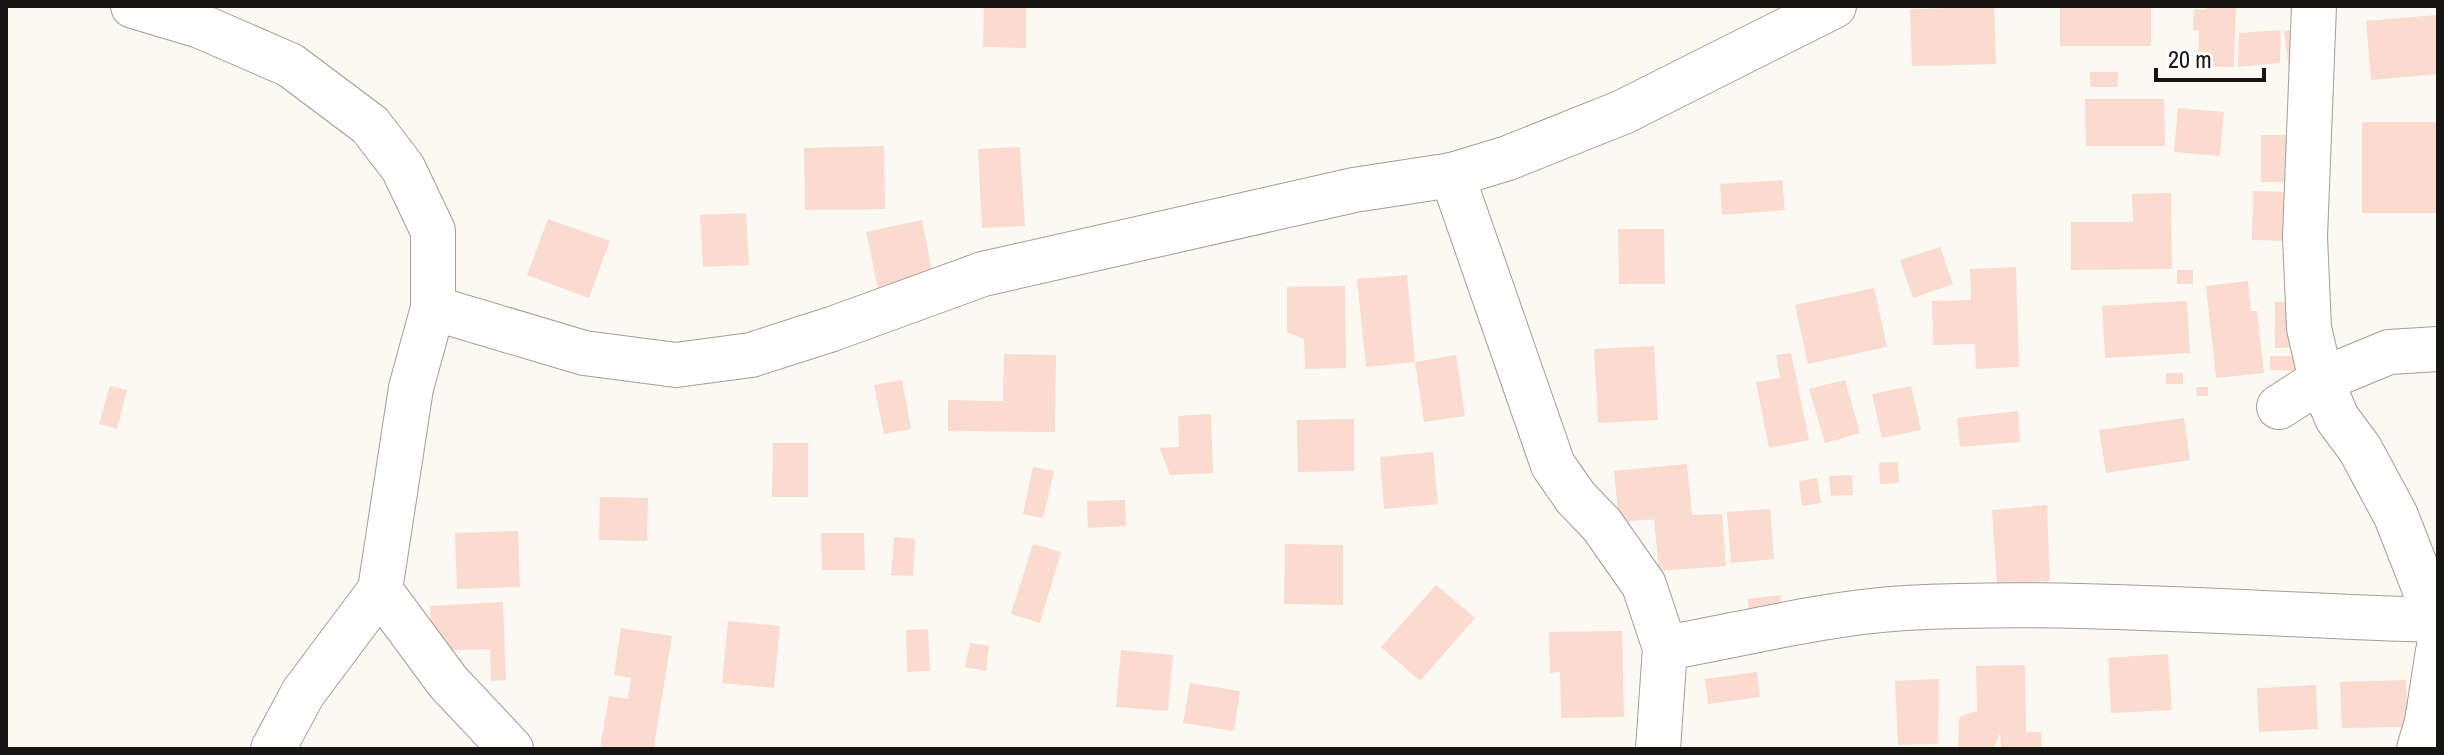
<svg xmlns="http://www.w3.org/2000/svg" width="2444" height="755" viewBox="0 0 2444 755" font-family="'Archivo Narrow',sans-serif">
	<style>
		.building { fill: #fbdbd0 }
		.lines { fill: none; stroke-linecap: round; stroke-linejoin: round }
		.minor-casing { stroke: #a29e98; stroke-width: 46 }
		.minor { stroke: #fff; stroke-width: 44 }
	</style>
	<rect width="100%" height="100%" fill="#fcf8f2"/>
	<g class="building">
		<polygon points="984,6 1026,6 1026,48 983,47"/>
		<rect x="2060" y="6" width="91" height="40"/>
		<polygon points="2207,6 2236,6 2234,67 2198,66 2199,31 2193,30 2194,9 2206,10"/>
		<polygon points="1994,7 1996,64 1912,66 1910,9"/>
		<polygon points="2438,15 2438,74 2371,80 2366,21"/>
		<polygon points="2305,29 2310,67 2289,70 2284,31"/>
		<polygon points="2281,30 2280,63 2238,67 2239,33"/>
		<rect x="2090" y="72" width="28" height="15"/>
		<polygon points="2085,99 2164,99 2165,146 2086,146"/>
		<polygon points="2178,108 2224,112 2220,156 2174,152"/>
		<rect x="2362" y="122" width="76" height="91"/>
		<rect x="2261" y="135" width="26" height="47"/>
		<polygon points="884,146 885,209 805,210 804,148"/>
		<polygon points="1020,147 1025,226 982,228 978,149"/>
		<polygon points="1782,180 1785,210 1722,215 1720,184"/>
		<polygon points="2253,191 2292,192 2291,241 2252,240"/>
		<polygon points="2171,193 2172,269 2071,270 2071,222 2133,222 2132,194"/>
		<polygon points="746,213 749,265 703,267 700,215"/>
		<polygon points="548,219 610,241 589,298 527,275"/>
		<polygon points="922,220 933,277 878,288 866,232"/>
		<polygon points="1618,229 1664,229 1665,284 1619,284"/>
		<polygon points="1940,247 1953,284 1913,298 1900,260"/>
		<polygon points="2016,267 2019,367 1976,369 1975,344 1933,345 1932,301 1971,300 1970,269"/>
		<rect x="2177" y="270" width="16" height="14"/>
		<polygon points="1407,275 1415,362 1366,367 1357,279"/>
		<polygon points="2248,281 2251,311 2257,311 2264,373 2216,378 2206,286"/>
		<polygon points="1345,286 1346,368 1305,369 1304,339 1287,332 1287,287"/>
		<polygon points="1874,288 1887,347 1808,364 1795,305"/>
		<polygon points="2187,301 2190,353 2105,358 2102,306"/>
		<polygon points="2275,302 2299,302 2299,347 2275,348"/>
		<polygon points="1654,346 1658,420 1598,423 1594,349"/>
		<polygon points="1791,353 1809,440 1769,448 1756,382 1780,378 1776,355"/>
		<polygon points="1004,354 1056,355 1055,432 948,431 948,400 1003,401"/>
		<polygon points="1456,355 1465,416 1424,422 1415,362"/>
		<polygon points="2270,356 2305,356 2305,371 2270,370"/>
		<rect x="2166" y="373" width="17" height="11"/>
		<polygon points="902,380 911,429 884,434 874,385"/>
		<polygon points="1845,380 1860,433 1825,443 1809,389"/>
		<polygon points="110,386 127,390 117,429 99,424"/>
		<polygon points="1911,386 1921,430 1882,438 1872,394"/>
		<polygon points="2196,387 2208,387 2208,396 2197,396"/>
		<polygon points="2018,411 2020,442 1960,447 1957,418"/>
		<polygon points="1211,414 1213,473 1170,475 1160,448 1179,447 1178,416"/>
		<polygon points="2184,418 2190,460 2106,473 2099,430"/>
		<polygon points="1354,419 1354,471 1298,472 1297,420"/>
		<polygon points="773,443 808,443 808,497 772,497"/>
		<polygon points="1433,452 1438,504 1384,509 1380,457"/>
		<polygon points="1898,462 1899,483 1880,484 1879,463"/>
		<polygon points="1687,464 1692,515 1722,514 1726,566 1659,571 1654,519 1619,522 1614,471"/>
		<polygon points="1033,467 1054,471 1043,518 1023,514"/>
		<polygon points="1852,475 1853,495 1831,496 1829,476"/>
		<polygon points="1817,478 1821,503 1802,506 1799,481"/>
		<polygon points="600,497 648,498 647,541 599,540"/>
		<polygon points="1125,500 1126,526 1088,528 1087,501"/>
		<polygon points="2047,505 2050,581 1997,585 1992,510"/>
		<polygon points="1770,509 1774,559 1731,563 1727,512"/>
		<polygon points="518,531 520,587 457,589 455,533"/>
		<polygon points="821,533 864,533 865,570 822,570"/>
		<polygon points="894,537 915,539 913,576 891,575"/>
		<polygon points="1033,544 1061,552 1040,623 1011,614"/>
		<polygon points="1285,544 1343,545 1343,605 1284,604"/>
		<polygon points="1436,585 1475,618 1420,681 1381,647"/>
		<polygon points="1780,595 1782,614 1749,617 1748,599"/>
		<polygon points="503,602 506,680 491,681 490,649 432,651 430,606"/>
		<polygon points="728,621 780,626 774,688 722,683"/>
		<polygon points="621,628 672,636 654,746 661,749 600,749 609,696 628,699 631,678 614,675"/>
		<polygon points="928,629 930,671 907,672 906,630"/>
		<polygon points="1622,631 1624,717 1561,718 1560,672 1550,673 1549,632"/>
		<polygon points="970,643 989,646 986,671 965,667"/>
		<polygon points="1121,650 1173,655 1168,711 1116,707"/>
		<polygon points="2168,654 2172,710 2111,713 2108,658"/>
		<polygon points="2025,665 2026,732 2041,732 2042,749 2001,749 2000,733 1994,749 1958,749 1959,717 1977,711 1976,666"/>
		<polygon points="1757,672 1760,697 1708,704 1705,679"/>
		<polygon points="1939,679 1938,744 1898,745 1895,681"/>
		<polygon points="2406,680 2408,727 2342,728 2340,682"/>
		<polygon points="1190,683 1240,691 1234,731 1183,723"/>
		<polygon points="2316,685 2318,729 2259,732 2257,688"/>
	</g>
	<g class="lines">
		<g class="minor-casing">
			<g id="minor">
				<polyline points="133,6 200,26 290,65 370,125 403,168 433,231 433,308 584,353 676,365 751,355 832,329 983,274 1354,190 1452,175 1508,158 1623,112 1834,6"/>
				<polyline points="2314,6 2305,237 2309,328 2321,380 2337,418 2360,449 2396,516 2423,585 2438,635"/>
				<polyline points="1452,175 1553,465 1576,498 1602,525 1644,585 1665,648 1658,749"/>
				<polyline points="2279,407 2321,380 2389,352 2438,349"/>
				<polyline points="380,590 448,682 511,749"/>
				<path d="M1665,648C1745,634 1824,613 1905,608C2081,599 2258,615 2434,620"/>
				<polyline points="273,749 303,693 380,590 411,388 433,308"/>
				<polyline points="2419,749 2427,722 2438,651"/>
			</g>
		</g>
		<use href="#minor" class="minor"/>
	</g>
	<rect width="2444" height="755" fill="none" stroke="#161512" stroke-width="16"/>
	<path d="M2156 68v12h108v-12" fill="none" stroke="#161512" stroke-width="4"/>
	<text x="2168" y="68" font-size="24" fill="#161512" stroke="#ffffff" stroke-width="6" paint-order="stroke">20 m</text>
</svg>
